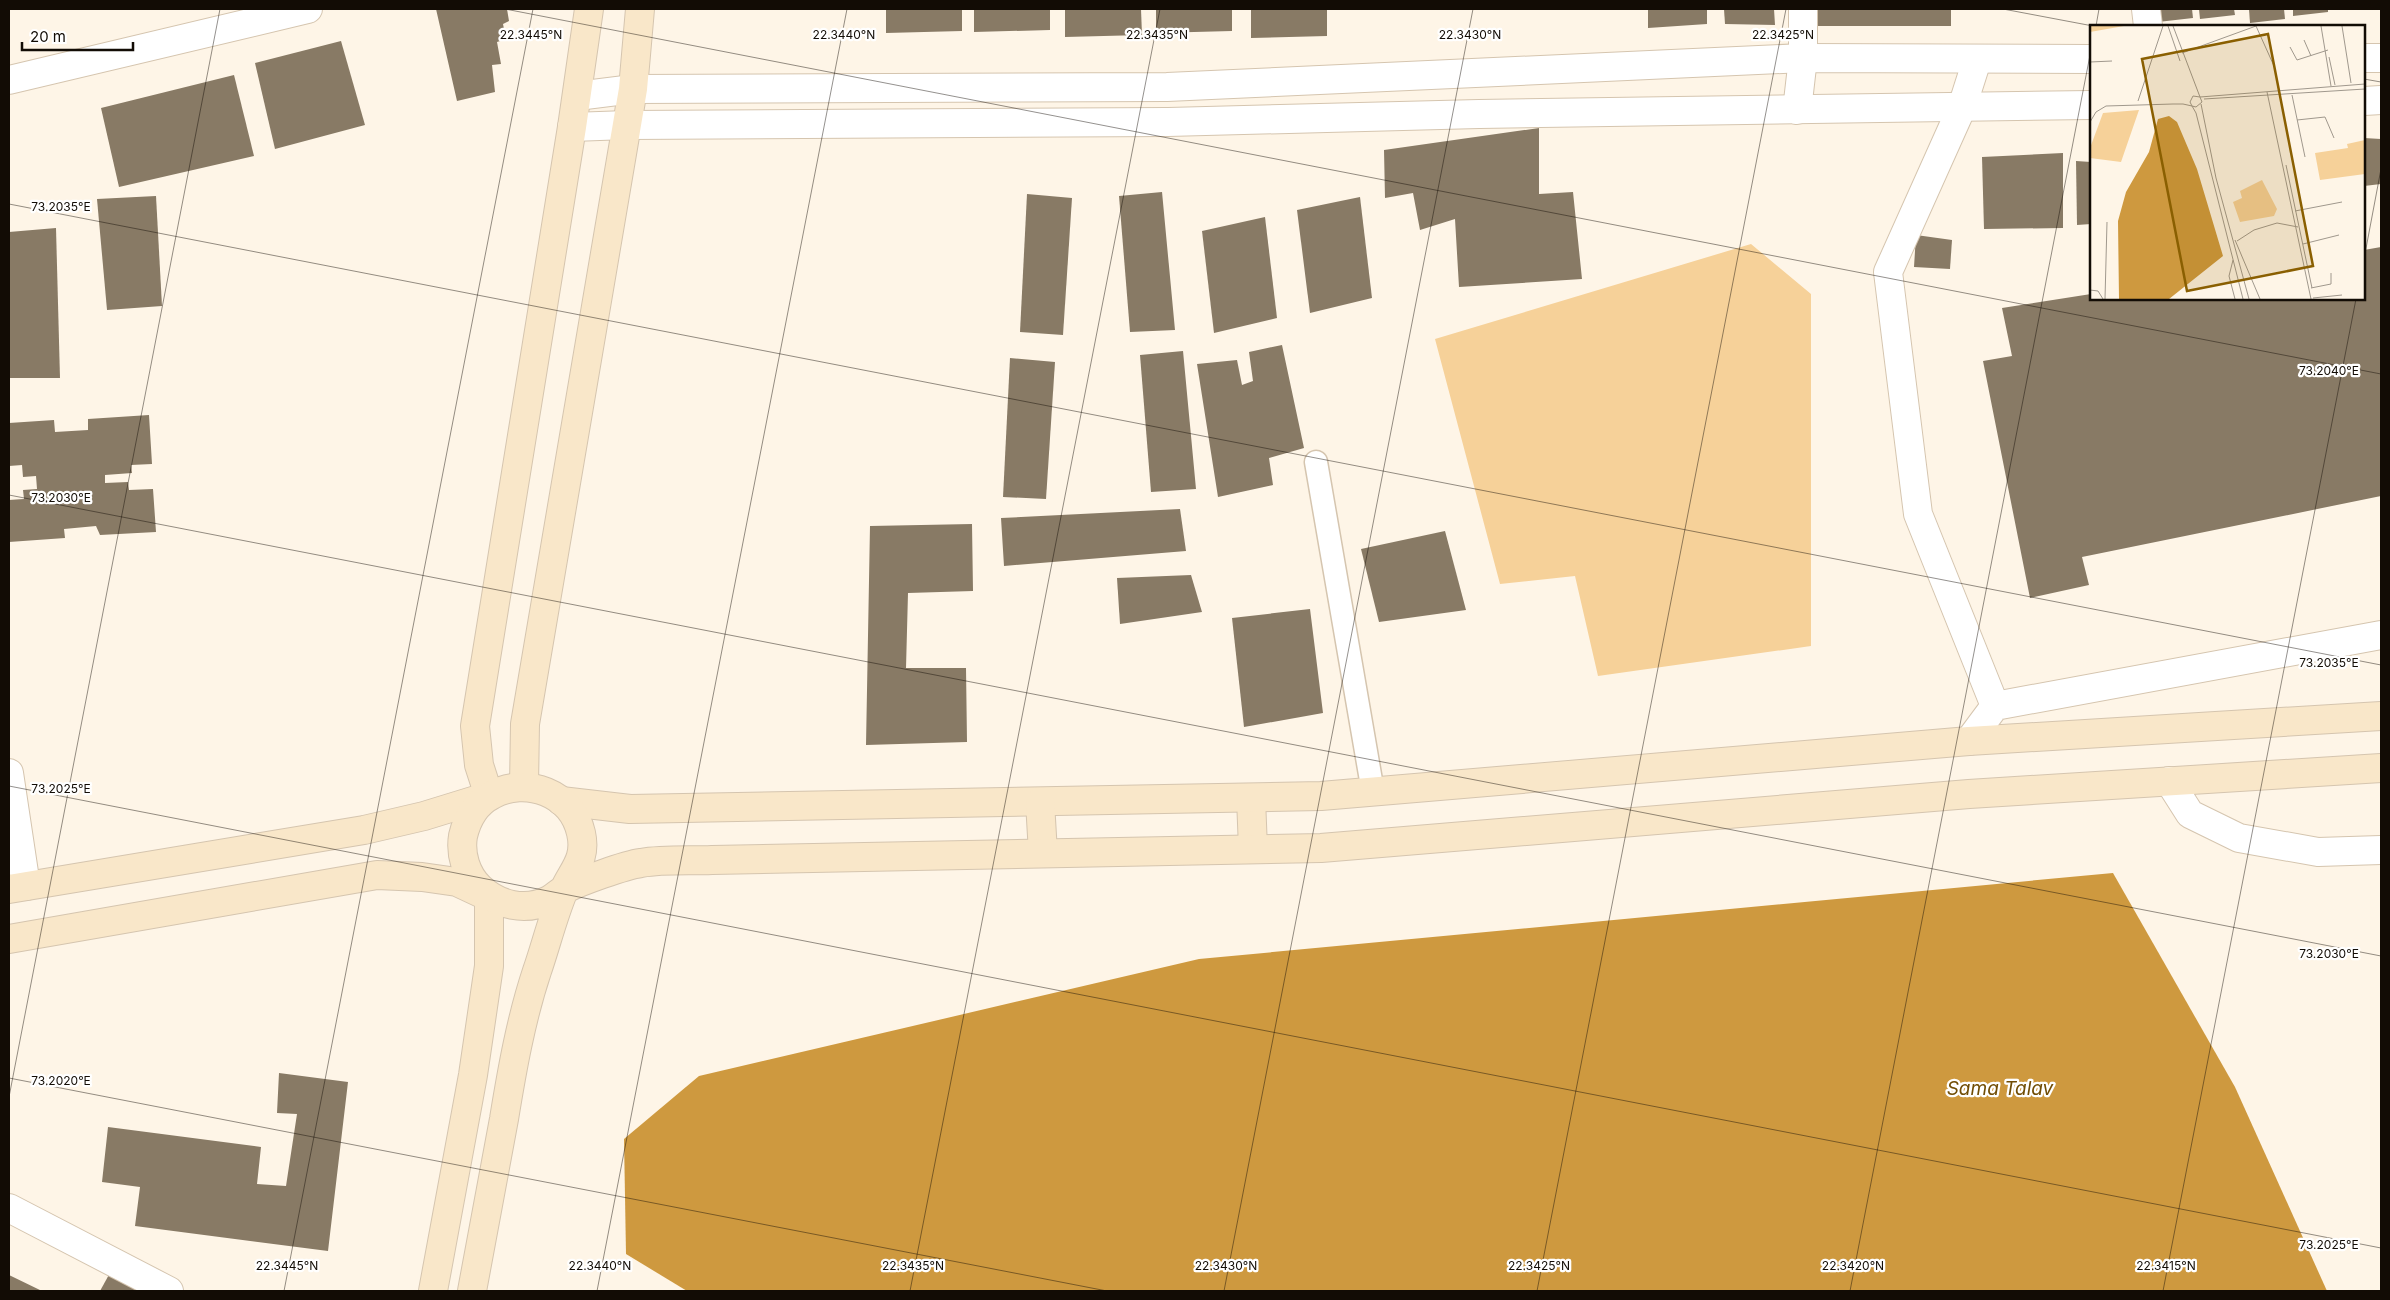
<svg xmlns="http://www.w3.org/2000/svg" width="2390" height="1300" viewBox="0 0 2390 1300" font-family="Inter,sans-serif">
	<style>
		.green { fill: #f6d199 }
		.water { fill: #ce993f }
		.building { fill: #887a65 }
		.lines { fill: none; stroke-linecap: round; stroke-linejoin: round }
		.lane-casing { stroke: #d5c5af; stroke-width: 25 }
		.street-casing { stroke: #d5c5af; stroke-width: 30 }
		.secondary-casing { stroke: #d5c5af; stroke-width: 30 }
		.lane { stroke: #fff; stroke-width: 22 }
		.street { stroke: #fff; stroke-width: 28 }
		.secondary { stroke: #f9e7c9; stroke-width: 28 }
		.ticks { fill: none; stroke: #120c05; stroke-width: 1; stroke-opacity: 0.45 }
		.labels { text-anchor: middle; dominant-baseline: central; stroke-width: 4.5; stroke-linejoin: round; paint-order: stroke }
		.water-label { font-size: 19px; font-style: italic; fill: #714d05; stroke: #fff }
		.inset-road { fill: none; stroke: #a0988d; stroke-width: 1 }
		.view { fill: #8a5f01; fill-opacity: 0.15; stroke: #8a5f01; stroke-width: 2.5 }
		.inset-edge { fill: none; stroke: #120c05; stroke-width: 2.5 }
		.ticks-label { font-size: 12px; text-anchor: middle; fill: #120c05; stroke: #fff; stroke-width: 4.5; stroke-linejoin: round; paint-order: stroke }
	</style>
	<rect width="100%" height="100%" fill="#fef5e7"/>
	<polygon class="green" points="1751,244 1811,294 1811,646 1598,676 1575,576 1500,584 1435,339"/>
	<polygon class="water" points="2113,873 2235,1087 2327,1291 687,1291 626,1254 624,1139 699,1076 1199,959"/>
	<g class="building">
		<polygon points="436,9 507,9 509,21 503,24 506,39 497,42 501,64 492,65 495,92 457,101"/>
		<polygon points="886,9 962,9 962,31 886,33"/>
		<polygon points="974,9 1050,9 1050,30 974,32"/>
		<polygon points="1065,9 1141,9 1142,35 1065,37"/>
		<polygon points="1156,9 1232,9 1232,31 1156,33"/>
		<polygon points="1251,9 1327,9 1327,36 1251,38"/>
		<polygon points="1648,9 1707,9 1707,24 1648,28"/>
		<polygon points="1724,9 1774,9 1775,25 1725,24"/>
		<polygon points="1816,9 1951,9 1951,26 1815,26"/>
		<polygon points="2157,9 2192,9 2193,18 2158,22"/>
		<polygon points="2199,9 2234,9 2235,15 2200,19"/>
		<polygon points="2249,9 2284,9 2285,19 2250,23"/>
		<polygon points="2293,9 2328,9 2328,12 2293,16"/>
		<polygon points="341,41 365,125 275,149 255,63"/>
		<polygon points="234,75 254,156 119,187 101,108"/>
		<polygon points="1539,128 1539,194 1573,192 1582,279 1459,287 1455,219 1420,230 1413,193 1385,198 1384,150"/>
		<polygon points="2364,138 2381,139 2381,184 2364,186"/>
		<polygon points="2063,153 2063,228 1984,229 1982,157"/>
		<polygon points="2076,161 2091,162 2091,224 2077,225"/>
		<polygon points="1162,192 1175,330 1130,332 1119,196"/>
		<polygon points="1027,194 1072,198 1063,335 1020,332"/>
		<polygon points="156,196 162,306 107,310 97,199"/>
		<polygon points="1360,197 1372,298 1310,313 1297,210"/>
		<polygon points="1265,217 1277,318 1214,333 1202,231"/>
		<polygon points="56,228 60,378 9,378 9,232"/>
		<polygon points="1916,235 1952,240 1950,269 1914,267"/>
		<polygon points="2381,247 2381,496 2082,557 2089,585 2030,598 1983,361 2012,356 2002,308 2091,294 2091,299 2364,299 2364,250"/>
		<polygon points="1282,345 1304,448 1269,458 1273,485 1218,497 1197,364 1237,360 1242,385 1253,381 1249,352"/>
		<polygon points="1183,351 1196,489 1151,492 1140,355"/>
		<polygon points="1010,358 1055,362 1046,499 1003,497"/>
		<polygon points="149,415 152,464 131,465 132,473 105,475 105,483 128,482 129,490 153,489 156,532 100,535 96,526 64,529 65,538 9,542 9,500 24,499 23,490 37,489 36,476 23,477 22,465 9,466 9,423 54,420 55,432 88,430 88,419"/>
		<polygon points="1180,509 1186,551 1004,566 1001,518"/>
		<polygon points="972,524 973,591 908,593 906,668 966,668 967,742 866,745 870,526"/>
		<polygon points="1445,531 1466,610 1379,622 1361,549"/>
		<polygon points="1191,575 1202,612 1120,624 1117,578"/>
		<polygon points="1310,609 1323,713 1244,727 1232,618"/>
		<polygon points="279,1073 348,1082 328,1251 135,1226 140,1187 102,1182 108,1127 261,1147 257,1184 286,1186 297,1114 277,1113"/>
		<polygon points="111,1271 144,1291 100,1291"/>
		<polygon points="9,1275 42,1291 9,1291"/>
	</g>
	<g class="lines">
		<g class="lane-casing">
			<polyline id="lane" points="1316,462 1373,792"/>
		</g>
		<g class="street-casing">
			<g id="street">
				<polyline points="2146,9 2148,26"/>
				<polyline points="2364,58 2381,58"/>
				<polyline points="1977,60 1962,107 1888,272 1918,514 1995,706"/>
				<polyline points="9,80 308,9"/>
				<polyline points="577,96 633,89 1167,87 1803,58 2091,59"/>
				<polyline points="2364,101 2381,100"/>
				<polyline points="1797,110 1803,58 1803,9"/>
				<polyline points="572,127 627,125 1168,122 1479,114 2091,105"/>
				<polyline points="1969,741 1995,706 2381,635"/>
				<polyline points="9,773 26,886"/>
				<polyline points="2169,781 2190,814 2239,838 2318,852 2381,850"/>
				<polyline points="9,1208 169,1291"/>
			</g>
		</g>
		<g class="secondary-casing">
			<g id="secondary">
				<polyline points="524,786 525,724 633,89 640,9"/>
				<polyline points="1251,798 1253,849"/>
				<polyline points="561,801 630,809 1321,796 1969,741 2381,716"/>
				<polyline points="1040,802 1043,853"/>
				<polyline points="9,889 364,830 424,816 489,796 479,765 475,726 572,127 589,9"/>
				<polyline points="9,939 377,875 422,877 457,882 489,897 489,966 473,1075 433,1291"/>
				<path d="M472,1291C483,1234 493,1176 504,1119C512,1070 521,1019 537,971C546,945 553,916 564,890C573,870 587,859 581,833C572,793 526,776 492,795C476,803 467,819 463,836C460,854 466,875 480,888C498,905 525,912 549,900C555,897 559,892 565,889C579,882 625,865 641,863C664,859 689,861 712,860L1321,848L1969,794L2381,768"/>
			</g>
		</g>
		<use href="#lane" class="lane"/>
		<use href="#street" class="street"/>
		<use href="#secondary" class="secondary"/>
	</g>
	<path class="ticks" d="M505,9L2381,374M2003,9L2093,26M2096,26L2099,9M2364,79L2381,82M9,204L2381,665M2364,259L2381,169M9,495L2381,956M9,786L2381,1248M9,1078L1107,1291M9,1097L220,9M284,1291L533,9M597,1291L847,9M910,1291L1160,9M1224,1291L1473,9M1537,1291L1786,9M1850,1291L2091,50M2163,1291L2356,299"/>
	<g class="labels">
		<g class="water-label">
			<text x="2000" y="1088">Sama Talav</text>
		</g>
	</g>
	<g transform="translate(2090 25)">
		<rect width="275" height="275" fill="#fef5e7"/>
		<path d="M0,1H34L0,7ZM49,85L31,137L0,133V123L13,88ZM275,115V149L230,155L225,128L258,123L257,119ZM172,155L187,184L184,191L150,197L143,177L152,173L150,166Z" fill="#f6d199"/>
		<path d="M79,91L87,97L107,144L133,231L79,274H29L28,196L36,167L59,127L68,94Z" fill="#ce993f"/>
		<path class="inset-road" d="M78,1L90,36M83,1L110,72L275,59M166,1L184,41M231,1L241,61M252,1L261,58M214,15L221,31M200,22L207,35L238,25M92,28L166,1M239,32L245,60M0,37L22,36M177,67L221,274M202,70L215,132M114,74L275,64M48,76L73,1M111,79L126,153L159,274M207,95L235,92L244,113M0,97L6,87L16,81L83,79H93L102,81L106,82L112,77L110,72L103,71L100,77L102,81L106,88L153,274M196,140L222,263M205,186L252,177M145,215L170,274M147,216L164,205L187,198L208,202M213,219L249,210M143,235L139,251L145,274M221,263L241,259V248M0,265L8,266L13,274M223,273L252,270M15,274L17,197"/>
		<path class="view" d="M178,9L223,241L97,266L52,34Z"/>
		<rect width="275" height="275" class="inset-edge"/>
	</g>
	<g class="ticks-label">
		<text x="531" y="39">22.3445°N</text>
		<text x="844" y="39">22.3440°N</text>
		<text x="1157" y="39">22.3435°N</text>
		<text x="1470" y="39">22.3430°N</text>
		<text x="1783" y="39">22.3425°N</text>
		<text x="61" y="211">73.2035°E</text>
		<text x="2329" y="375">73.2040°E</text>
		<text x="61" y="502">73.2030°E</text>
		<text x="2329" y="667">73.2035°E</text>
		<text x="61" y="793">73.2025°E</text>
		<text x="2329" y="958">73.2030°E</text>
		<text x="61" y="1085">73.2020°E</text>
		<text x="2329" y="1249">73.2025°E</text>
		<text x="287" y="1270">22.3445°N</text>
		<text x="600" y="1270">22.3440°N</text>
		<text x="913" y="1270">22.3435°N</text>
		<text x="1226" y="1270">22.3430°N</text>
		<text x="1539" y="1270">22.3425°N</text>
		<text x="1853" y="1270">22.3420°N</text>
		<text x="2166" y="1270">22.3415°N</text>
	</g>
	<rect width="2390" height="1300" fill="none" stroke="#120c05" stroke-width="20"/>
	<path d="M22 42v8h111v-8" fill="none" stroke="#120c05" stroke-width="2.5"/>
	<text x="30" y="42" font-size="15" fill="#120c05" stroke="#ffffff" stroke-width="4" paint-order="stroke">20 m</text>
</svg>
